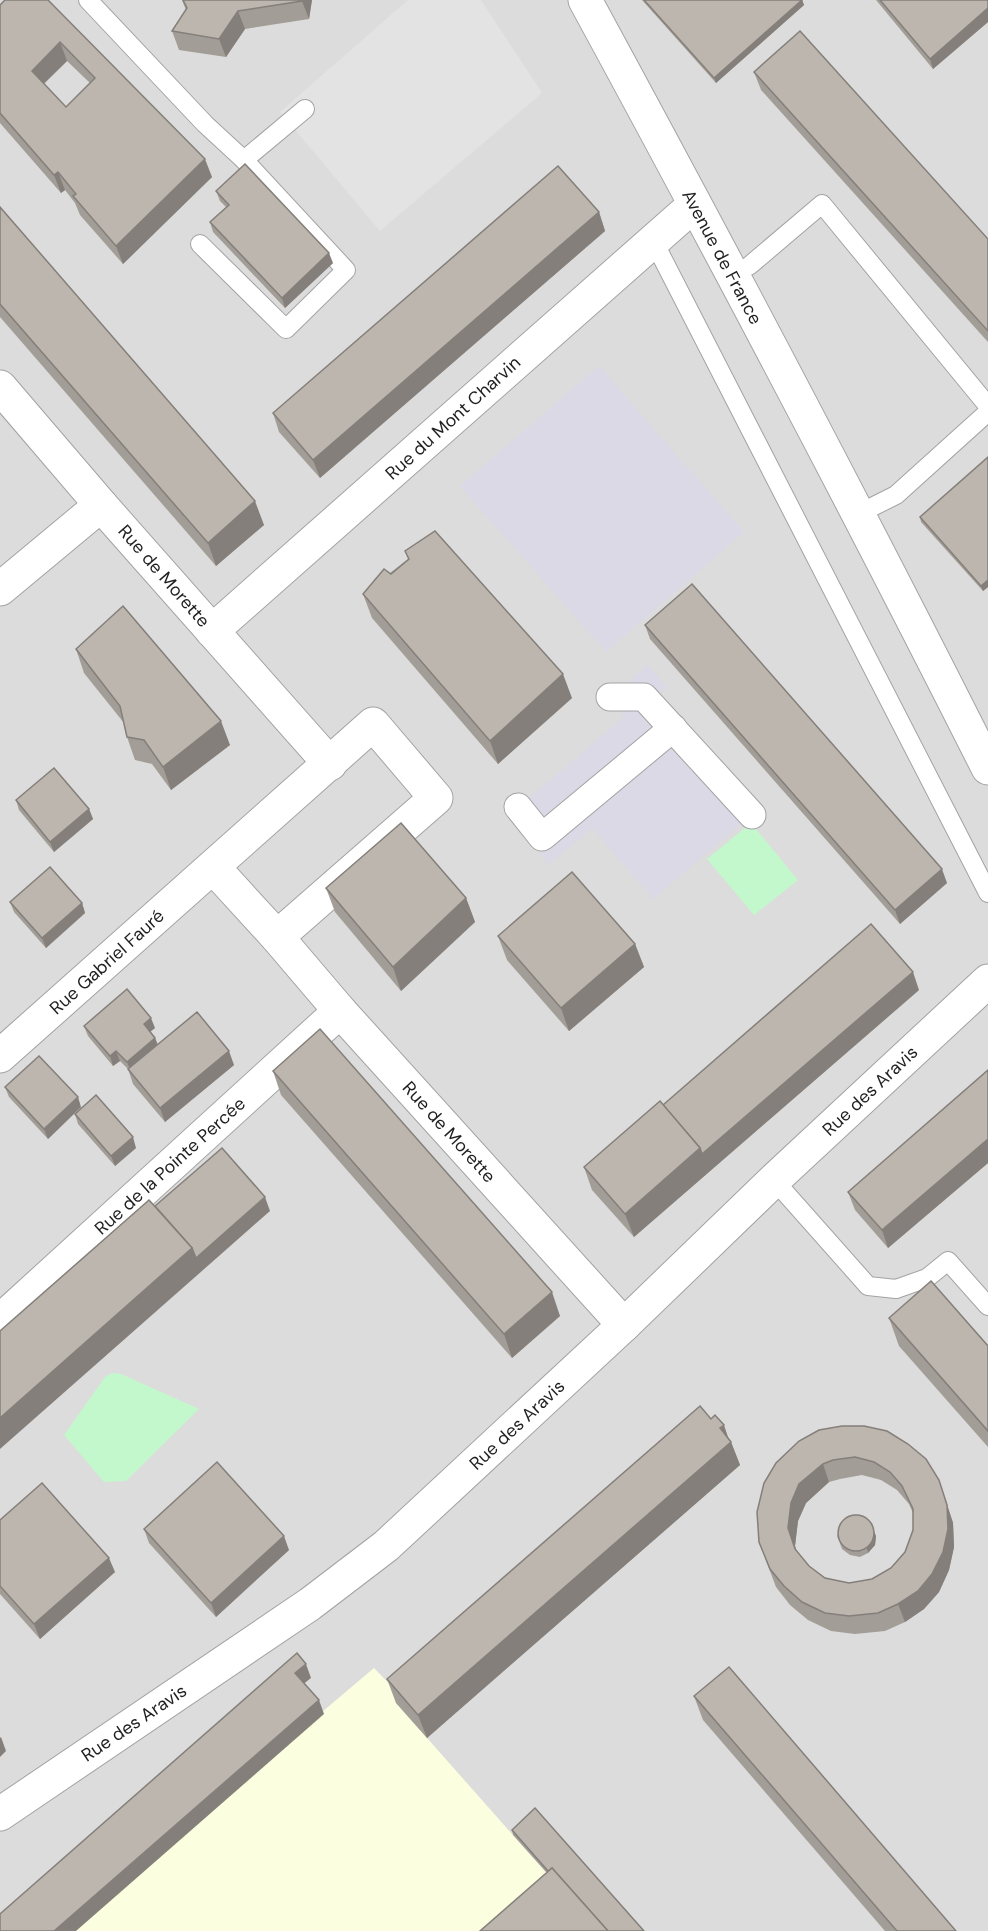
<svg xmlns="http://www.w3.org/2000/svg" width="988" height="1931" viewBox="0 0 988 1931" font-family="'DM Sans',sans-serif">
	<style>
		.residential { fill: #dddcdc }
		.education { fill: #fbfedf }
		.park { fill: #c3f8cc }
		.parking { fill: #e3e3e3 }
		.plaza { fill: #dad9e5 }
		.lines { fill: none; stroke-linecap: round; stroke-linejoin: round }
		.service-casing { stroke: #a3a3a3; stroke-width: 20 }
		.pedestrian-casing { stroke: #a3a3a3; stroke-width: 29 }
		.minor-casing { stroke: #a3a3a3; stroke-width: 35 }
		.service { stroke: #fff; stroke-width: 18 }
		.pedestrian { stroke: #fff; stroke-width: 27 }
		.minor { stroke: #fff; stroke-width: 33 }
		.wall { fill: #a29d96; fill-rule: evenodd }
		.shaded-wall { fill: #847f7a }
		.building { fill: #bcb6ae; stroke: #847f7a; stroke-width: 1.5; fill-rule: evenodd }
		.labels { text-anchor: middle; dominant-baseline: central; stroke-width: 5; stroke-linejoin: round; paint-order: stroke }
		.street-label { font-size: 18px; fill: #1f1f1f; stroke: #fff }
	</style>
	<rect width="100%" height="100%" fill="#efede5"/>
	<rect class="residential" x="0" y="0" width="988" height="1931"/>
	<polygon class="education" points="303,1668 311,1678 301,1687 322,1712 374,1668 402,1697 396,1703 598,1931 2,1931"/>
	<g class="park">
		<polygon points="751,823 798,880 754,915 707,859"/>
		<polygon points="112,1373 121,1374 199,1409 126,1481 104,1482 64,1435 105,1377"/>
	</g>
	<polygon class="parking" points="408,0 481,0 542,93 380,231 280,112"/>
	<g class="plaza">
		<polygon points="599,366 744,532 606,652 460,486"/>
		<polygon points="648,665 667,688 658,696 756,811 653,899 592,828 549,864 508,816 625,716 610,697"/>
	</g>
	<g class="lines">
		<g class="service-casing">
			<g id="service">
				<polyline points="88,0 205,124 244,160 305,109"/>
				<polyline points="653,240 988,893"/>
				<polyline points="200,244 286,329 346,270 244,160"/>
				<polyline points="749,266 822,204 988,406"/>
				<polyline points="858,514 896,495 988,412"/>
				<polyline points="774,1180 868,1286 896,1289 927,1278 948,1261 988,1306"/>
			</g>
		</g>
		<g class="pedestrian-casing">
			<g id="pedestrian">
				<polyline points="610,697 644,697 752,815"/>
				<polyline points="518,807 542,837 673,728"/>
			</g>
		</g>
		<g class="minor-casing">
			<g id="minor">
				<path d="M585,0C723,254 858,510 988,768"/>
				<polyline points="0,387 101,505 330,764"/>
				<polyline points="0,589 101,505"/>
				<polyline points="212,631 694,205"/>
				<polyline points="277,937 340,1011 624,1325"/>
				<polyline points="0,1056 373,724 436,798 277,937 213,867"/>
				<polyline points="0,1321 340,1011"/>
				<polyline points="0,1814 310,1604 386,1546 624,1325 774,1180 988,981"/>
			</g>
		</g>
		<use href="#service" class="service"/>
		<use href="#pedestrian" class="pedestrian"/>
		<use href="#minor" class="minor"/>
	</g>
	<g class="wall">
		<path d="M48,0L212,177L123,264L80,215L75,203L65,190L61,193L0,123V5ZM67,61L90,83L66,107L44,84Z"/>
		<polygon points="182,0 312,0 309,19 245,29 226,57 179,50 172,31 186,10"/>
		<polygon points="642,0 802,0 804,5 716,83"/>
		<polygon points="876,0 987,0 988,1 988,22 933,69"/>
		<polygon points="754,72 988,239 988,342 761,90"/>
		<polygon points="216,191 333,263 285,308 213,232 210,222 226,207 220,201"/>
		<polygon points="0,207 264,525 216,566 0,317"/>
		<polygon points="599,212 605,231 320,478 279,432 273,413"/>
		<polygon points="988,457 988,587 983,591 921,522 920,517"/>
		<polygon points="405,551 572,698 498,764 372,618 363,594 408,559"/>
		<polygon points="645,625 947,883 900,924 650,639"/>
		<polygon points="76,649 230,745 171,790 152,764 135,760 127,737 124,723 84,673"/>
		<polygon points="16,800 89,809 93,819 54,852 19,810"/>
		<polygon points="326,888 466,898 475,922 401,991 335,912"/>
		<polygon points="10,902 82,903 85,913 46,948 14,912"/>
		<polygon points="498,936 635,944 644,967 569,1031 507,960"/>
		<polygon points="919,990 634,1237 592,1190 584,1167 663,1105"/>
		<polygon points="84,1026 155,1028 150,1032 155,1038 158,1045 234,1065 165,1122 133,1084 128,1069 120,1061 113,1066 88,1036"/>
		<polygon points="988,1070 988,1163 888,1248 855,1210 848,1192"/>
		<polygon points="273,1071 560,1316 512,1358 281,1095"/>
		<polygon points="5,1087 81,1107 48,1139 9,1097"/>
		<polygon points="75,1114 136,1148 115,1166 78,1124"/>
		<polygon points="889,1318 988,1346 988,1447 899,1346"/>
		<path d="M819,1430L945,1498L953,1523L954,1547L949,1570L939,1592L924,1609L905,1622L885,1631L855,1634L831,1631L808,1620L790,1605L776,1587L759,1542ZM862,1475L881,1480L897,1490L909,1504L913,1513V1530L905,1552L891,1568L872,1579L849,1583L825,1578L809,1566L796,1550L795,1546L798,1521L806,1503L829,1482L840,1479Z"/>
		<polygon points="729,1439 731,1442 740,1465 427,1738 396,1703 387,1679"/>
		<polygon points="0,1520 115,1572 40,1639 0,1594"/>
		<polygon points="144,1529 289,1550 216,1617 149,1543"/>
		<polygon points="837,1535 876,1536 875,1545 868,1553 860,1557 850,1555 842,1549"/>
		<polygon points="694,1696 956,1931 885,1931 703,1720"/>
		<polygon points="512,1830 644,1931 547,1873 513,1835"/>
	</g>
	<g class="shaded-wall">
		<polygon points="302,0 312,0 309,19 302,1"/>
		<polygon points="802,0 804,5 716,83 714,78"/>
		<polygon points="988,8 988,22 933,69 930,59"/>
		<polygon points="238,11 245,29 226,57 219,39"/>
		<polygon points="60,42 67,61 38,89 32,71"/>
		<polygon points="205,159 212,177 123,264 116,246"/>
		<polygon points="58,172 65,190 61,193 54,175"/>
		<polygon points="599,212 605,231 320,478 313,460"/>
		<polygon points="329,253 333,263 285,308 282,298"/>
		<polygon points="255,501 264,525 216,566 208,543"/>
		<polygon points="988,580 988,587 983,591 981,586"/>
		<polygon points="563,674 572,698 498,764 490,741"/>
		<polygon points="221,721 230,745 171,790 163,767"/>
		<polygon points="89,809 93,819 54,852 50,842"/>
		<polygon points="942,869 947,883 900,924 895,910"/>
		<polygon points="466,898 475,922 401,991 393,967"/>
		<polygon points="82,903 85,913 46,948 42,938"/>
		<polygon points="635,944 644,967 569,1031 561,1008"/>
		<polygon points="913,972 919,990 634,1237 625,1214 700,1148"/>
		<polygon points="151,1018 155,1028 147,1034 144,1024"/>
		<polygon points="155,1038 159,1048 131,1072 127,1062"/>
		<polygon points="116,1051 120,1061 113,1066 110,1056"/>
		<polygon points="229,1051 234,1065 165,1122 160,1108"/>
		<polygon points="78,1097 81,1107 48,1139 44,1129"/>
		<polygon points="133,1137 136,1148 115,1166 111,1156"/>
		<polygon points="988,1139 988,1163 888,1248 882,1230"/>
		<polygon points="265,1197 270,1211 0,1449 0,1418 192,1248"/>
		<polygon points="552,1292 560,1316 512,1358 504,1334"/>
		<polygon points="724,1425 730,1443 731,1442 740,1465 427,1738 418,1715"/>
		<polygon points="823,1464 829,1482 806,1503 798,1521 795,1546 802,1567 788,1528 791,1503 799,1484"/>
		<polygon points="939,1480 953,1523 954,1547 949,1570 939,1592 924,1609 905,1622 898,1604"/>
		<polygon points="874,1531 876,1536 875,1545 868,1553 867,1548"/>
		<polygon points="284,1536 289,1550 216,1617 211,1603"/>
		<polygon points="109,1558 115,1572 40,1639 34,1624"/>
		<polygon points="306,1664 311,1678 300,1687 295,1673"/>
		<polygon points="319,1700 324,1714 76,1931 54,1931"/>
		<polygon points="1,1737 6,1751 0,1757 0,1738"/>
	</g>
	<g class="building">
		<path d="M5,0H48L205,159L116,246L73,196L76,194L58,172L54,175L0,113V5ZM60,42L95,78L66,107L32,71Z"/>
		<polygon points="183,0 302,0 302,1 238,11 219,39 172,31 187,8"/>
		<polygon points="644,0 802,0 714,78"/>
		<polygon points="880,0 987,0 988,1 988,8 930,59"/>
		<polygon points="800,31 988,239 988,331 754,72"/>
		<polygon points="245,164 329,253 282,298 210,222 229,205 216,191"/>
		<polygon points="558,166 599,212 313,460 273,413"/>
		<polygon points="0,207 255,501 208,543 0,304"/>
		<polygon points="988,457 988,580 981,586 920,517"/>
		<polygon points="435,531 563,674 490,741 363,594 384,569 391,574 409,559 405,551"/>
		<polygon points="692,584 942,869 895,910 645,625"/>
		<polygon points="123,606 221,721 163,767 144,740 127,737 120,706 76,649"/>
		<polygon points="54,768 89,809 50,842 16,800"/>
		<polygon points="401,823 466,898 393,967 326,888"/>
		<polygon points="50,867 82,903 42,938 10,902"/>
		<polygon points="572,872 635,944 561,1008 498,936"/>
		<polygon points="871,924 913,972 702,1154 700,1148 663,1105"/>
		<polygon points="127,989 151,1018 144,1024 155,1038 127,1062 116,1051 110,1056 84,1026"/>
		<polygon points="197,1012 229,1051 160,1108 128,1069"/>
		<polygon points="320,1029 552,1292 504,1334 273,1071"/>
		<polygon points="39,1056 78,1097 44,1129 5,1087"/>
		<polygon points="988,1070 988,1139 882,1230 848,1192"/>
		<polygon points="96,1095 133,1137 111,1156 75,1114"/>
		<polygon points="660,1101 700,1148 625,1214 584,1167"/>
		<polygon points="222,1148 265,1197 196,1258 192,1248 155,1206"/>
		<polygon points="149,1200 192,1248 0,1418 0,1331"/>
		<polygon points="931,1281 988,1346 988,1431 889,1318"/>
		<polygon points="700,1406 711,1419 715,1415 724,1425 720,1428 731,1442 418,1715 387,1679"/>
		<path d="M842,1426H864L887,1431L908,1444L926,1459L939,1480L947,1505L948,1529L943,1552L932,1574L918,1591L898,1604L878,1613L849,1616L825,1613L802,1602L784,1586L770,1569L759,1542L757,1512L764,1483L776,1463L799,1441L819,1430ZM855,1457L874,1462L890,1472L902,1486L913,1509V1530L905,1552L891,1568L872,1579L849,1583L825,1578L809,1566L795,1549L788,1528L791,1503L799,1484L823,1464L833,1460Z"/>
		<polygon points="217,1462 284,1536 211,1603 144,1529"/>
		<polygon points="42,1483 109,1558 34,1624 0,1586 0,1520"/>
		<circle cx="856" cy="1533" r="18"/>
		<polygon points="297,1653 306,1664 295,1673 319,1700 54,1931 0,1931 0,1914"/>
		<polygon points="729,1667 956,1931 897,1931 694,1696"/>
		<polygon points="535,1808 644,1931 608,1931 552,1868 548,1871 512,1830"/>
		<polygon points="552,1868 608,1931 480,1931"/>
	</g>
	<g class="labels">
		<g class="street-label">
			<text transform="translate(722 257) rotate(62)">Avenue de France</text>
			<text transform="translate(453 418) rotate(-42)">Rue du Mont Charvin</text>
			<text transform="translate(164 576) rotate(49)">Rue de Morette</text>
			<text transform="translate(107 962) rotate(-42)">Rue Gabriel Fauré</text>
			<text transform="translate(870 1091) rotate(-43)">Rue des Aravis</text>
			<text transform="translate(449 1132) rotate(48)">Rue de Morette</text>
			<text transform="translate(170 1166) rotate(-42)">Rue de la Pointe Percée</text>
			<text transform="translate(517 1425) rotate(-43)">Rue des Aravis</text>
			<text transform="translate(134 1723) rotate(-34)">Rue des Aravis</text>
		</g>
	</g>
</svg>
